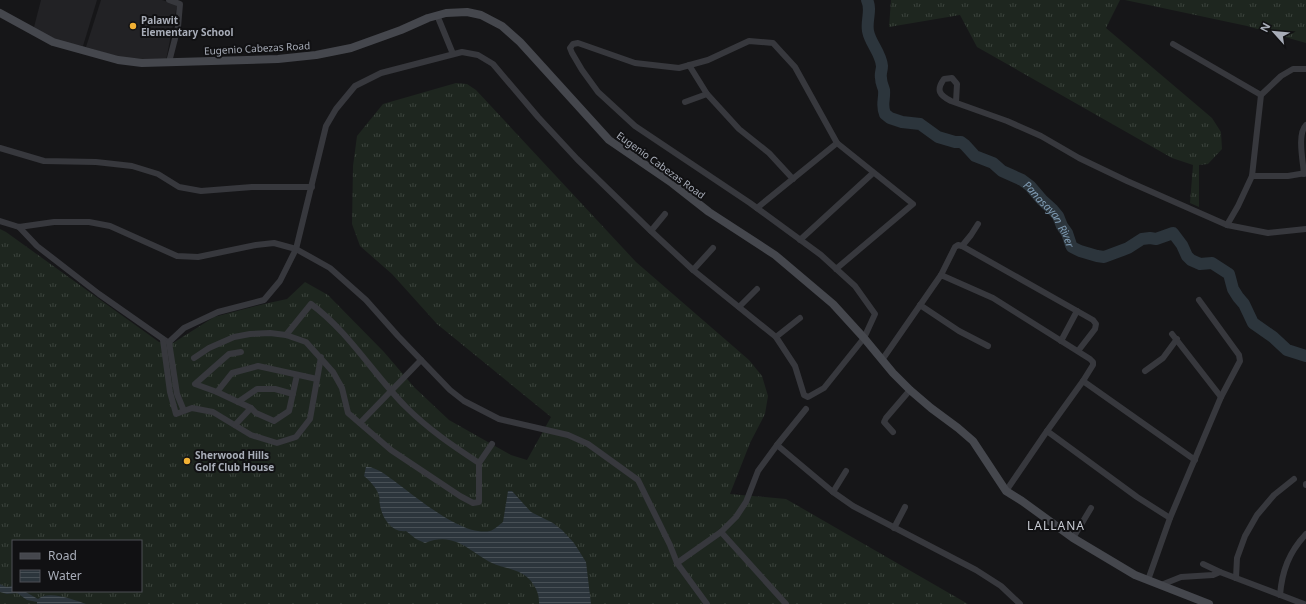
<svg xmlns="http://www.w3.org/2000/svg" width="1306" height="604" viewBox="0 0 1306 604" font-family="'Noto Sans',sans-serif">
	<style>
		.built { fill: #222225 }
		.grass { fill: url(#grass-tufts); fill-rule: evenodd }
		.water { fill: url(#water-rules) }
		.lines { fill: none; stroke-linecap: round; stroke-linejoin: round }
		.river { stroke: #2c353c; stroke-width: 12 }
		.street { stroke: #37383d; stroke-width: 6 }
		.secondary { stroke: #45474d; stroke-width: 8 }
		.poi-dot { fill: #f2b134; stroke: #111113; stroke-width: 1.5 }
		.labels { text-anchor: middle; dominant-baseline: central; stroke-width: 4; stroke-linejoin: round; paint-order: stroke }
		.poi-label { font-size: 10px; font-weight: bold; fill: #a8adb8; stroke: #111113; text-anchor: start }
		.street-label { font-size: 10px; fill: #a8adb8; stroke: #111113 }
		.water-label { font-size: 11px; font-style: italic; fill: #7f9bb3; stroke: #111113 }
		.quarter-label { font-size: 12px; letter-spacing: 1px; fill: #c9ccd4; stroke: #111113 }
	</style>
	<defs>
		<pattern id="grass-tufts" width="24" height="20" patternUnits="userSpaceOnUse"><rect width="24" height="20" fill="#1e261f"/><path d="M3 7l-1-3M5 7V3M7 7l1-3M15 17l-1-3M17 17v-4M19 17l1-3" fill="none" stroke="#3c433d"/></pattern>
		<pattern id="water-rules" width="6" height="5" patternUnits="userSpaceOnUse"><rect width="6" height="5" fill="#2c353c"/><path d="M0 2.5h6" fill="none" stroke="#485056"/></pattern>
	</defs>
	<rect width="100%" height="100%" fill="#161618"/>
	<g class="built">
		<polygon points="41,0 97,0 83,46 53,40 33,31"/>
		<polygon points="101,0 162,0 177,5 166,60 122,58 86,47"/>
	</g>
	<g class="grass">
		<polygon points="891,0 1120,0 1106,28 1212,118 1221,132 1222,149 1208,164 1199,165 1199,207 1190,203 1193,165 1172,158 977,47 960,15 889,27"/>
		<polygon points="1125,0 1306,0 1306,43 1247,26"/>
		<path d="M456,83L467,84L476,90L636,262L749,360L762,376L768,396L765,414L750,443L730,494L786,499L968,604H0V229L6,232L159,342L173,343L214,317L264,304L287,299L305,282L328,295L384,352L414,387L449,420L511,455L527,460L551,417L437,324L392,274L360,246L352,224L353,166L357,136L383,104ZM13,541H141V591H13Z"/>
	</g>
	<g class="water">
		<path d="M366,467C375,466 386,475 393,480C415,496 462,537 490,531C494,530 499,525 503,522L508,491H512L531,512L553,523L562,530L574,543L586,562L591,604H539C540,591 531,577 519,572C510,568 500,567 492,563C468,551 455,531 425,543L416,539L406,531C392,533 382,518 380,505C379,502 380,499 379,496C377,488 370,481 364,476Z"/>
		<path d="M0,584L6,587L13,586V591H24L38,599C49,590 74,600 86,604H37V602L27,600L17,593L7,594L0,592Z"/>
	</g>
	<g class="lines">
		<path class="river" id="s1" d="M867,0C872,10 866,20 868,31C870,43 881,53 882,66C882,70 880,74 881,78C881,83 883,86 884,90C885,99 881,105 885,114L890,118L902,122L920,124L938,137L955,142H961L965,145L975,156L993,163L1002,171L1022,180L1030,186L1042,200L1053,210L1058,216L1062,226L1067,233L1071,245L1072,247L1080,251L1097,256L1104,257L1128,248L1142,239L1150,238L1156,239L1173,233L1182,245L1187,256L1191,260L1200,264L1212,263L1229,274L1233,289L1238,297L1244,304L1253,323L1273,337L1287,350L1306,356"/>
		<g class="street">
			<polyline points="437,15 453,54"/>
			<polyline points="1173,44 1261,95"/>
			<polyline points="169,62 178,27 180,4 169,0"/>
			<polyline points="689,65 707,94 739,129 769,153 793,179"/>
			<polyline points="685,102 707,94"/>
			<path d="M956,102L957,84L952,78L944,79C936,90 939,95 951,101L1007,121L1041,136L1079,158L1127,181L1227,225L1268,233L1306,229"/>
			<polyline points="0,148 44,161 96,162 132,166 158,174 179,187 201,191 252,187 312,187"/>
			<path d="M1304,174C1303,161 1297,134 1306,125"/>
			<polyline points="1252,176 1288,176 1306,173"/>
			<polyline points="757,208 837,143"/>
			<polyline points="0,221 19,227 54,222 89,222 110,226 177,256 198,257 256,245 274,243 296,249 330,268 366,300 398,336 450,390 464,401 499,419 568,435 588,444 638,480 670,545 677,563 707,604"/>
			<polyline points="1227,225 1238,206 1252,176 1261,95 1281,76 1293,69 1306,69"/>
			<polyline points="19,227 37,246 99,294 166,341"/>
			<polyline points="651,231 665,214"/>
			<polyline points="800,240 873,173"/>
			<polyline points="962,246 971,235 978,224"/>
			<polyline points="693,270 713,248"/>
			<polyline points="941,275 955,247 958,245 962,246 1093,320 1096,324 1095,329 1078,351"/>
			<polyline points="920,305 959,331 988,346"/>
			<polyline points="739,307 757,289"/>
			<polyline points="1172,334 1221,397"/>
			<path d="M286,335L311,304C349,332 373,374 406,407C428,429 453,446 479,463"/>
			<polyline points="776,337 800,318"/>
			<polyline points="163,340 170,392 176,414 192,408 213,412 251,435 277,443 296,437 310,419 321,357"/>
			<polyline points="1061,341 1077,311"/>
			<polyline points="169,342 184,328 218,312 264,300 280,281 296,249 326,126 336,109 355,86 381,73 462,52 478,55 493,64 538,117 577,159 651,231 693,270 776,337 795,366 804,395 808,397 824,388 864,338 875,314 855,286 821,255 750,203 635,126 598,92 582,70 572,53 570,48 573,44 578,43 635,63 679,68 708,60 749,41 773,43 795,67 837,143 913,204 836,269"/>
			<polyline points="169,342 177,394 184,411"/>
			<polyline points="241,352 229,354 195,384 217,392 251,408 256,413 274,421 289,411 297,375"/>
			<polyline points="194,358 209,348 234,337 250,334 270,333 286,335 306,342 333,372 342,388 348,413 391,450 460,496 473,503 479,502 479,463 492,444"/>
			<polyline points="882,360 941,275 993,298 1090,359 1093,362 1093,365 1083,381 1195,460"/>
			<polyline points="1145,371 1163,358 1177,339"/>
			<polyline points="217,392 232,373 258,366 317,379"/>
			<polyline points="238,402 257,389 275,389 293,394"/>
			<polyline points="360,423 421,360"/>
			<polyline points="235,425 251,408"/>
			<polyline points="1047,431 1137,497 1170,518"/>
			<polyline points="893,432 884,422 886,418 910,390"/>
			<polyline points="777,445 833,492 853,506 976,570 1001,586 1020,604"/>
			<polyline points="1306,484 1306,485"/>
			<polyline points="1006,491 1047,431 1083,381"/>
			<polyline points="833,492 846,471"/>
			<polyline points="894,528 905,507"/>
			<polyline points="721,532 786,604"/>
			<polyline points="1073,538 1091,508"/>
			<polyline points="677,563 721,532 736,517 746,502 758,471 777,445 806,409"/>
			<polyline points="1203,564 1220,572 1304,604"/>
			<polyline points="1236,578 1237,558 1245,536 1257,515 1274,495 1294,479"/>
			<polyline points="1148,580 1170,518 1221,397 1240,361 1239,355 1199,300"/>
			<polyline points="1161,585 1181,577 1213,575 1220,572"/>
			<path d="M1280,595C1282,571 1289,552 1306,534"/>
		</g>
		<polyline class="secondary" points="0,13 53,42 118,60 142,63 278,59 316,55 351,48 401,30 428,18 446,13 467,12 481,15 502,26 520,42 609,140 672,183 709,212 775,255 833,304 864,338 893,373 910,390 931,408 958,428 973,441 1006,491 1022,501 1073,538 1135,575 1209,604"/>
	</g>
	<g class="poi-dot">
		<circle cx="133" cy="26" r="4"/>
		<circle cx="187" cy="461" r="4"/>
	</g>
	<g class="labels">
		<g class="poi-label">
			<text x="141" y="20">Palawit<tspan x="141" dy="12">Elementary School</tspan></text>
			<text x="195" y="455">Sherwood Hills<tspan x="195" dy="12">Golf Club House</tspan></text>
		</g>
		<g class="street-label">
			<text transform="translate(257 48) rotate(-3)">Eugenio Cabezas Road</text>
			<text transform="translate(661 165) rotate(36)">Eugenio Cabezas Road</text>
		</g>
		<g class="water-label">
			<text stroke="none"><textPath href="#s1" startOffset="319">Panasayan River</textPath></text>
		</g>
		<g class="quarter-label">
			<text x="1056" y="525">LALLANA</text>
		</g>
	</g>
	<rect x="12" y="540" width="130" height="52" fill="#111113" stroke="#4d4f55"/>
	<rect x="20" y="553" width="20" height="6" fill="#45474d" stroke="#4d4f55"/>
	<text x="48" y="560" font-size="12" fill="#a8adb8">Road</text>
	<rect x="20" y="570" width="20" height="12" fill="url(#water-rules)" stroke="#4d4f55"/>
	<text x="48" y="580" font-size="12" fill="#a8adb8">Water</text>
	<g transform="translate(1274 32) rotate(297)" stroke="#111113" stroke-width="3" paint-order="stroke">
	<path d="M0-3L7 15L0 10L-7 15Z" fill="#a8adb8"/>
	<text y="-6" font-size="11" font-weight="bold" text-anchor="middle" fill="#a8adb8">N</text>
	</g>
</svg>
